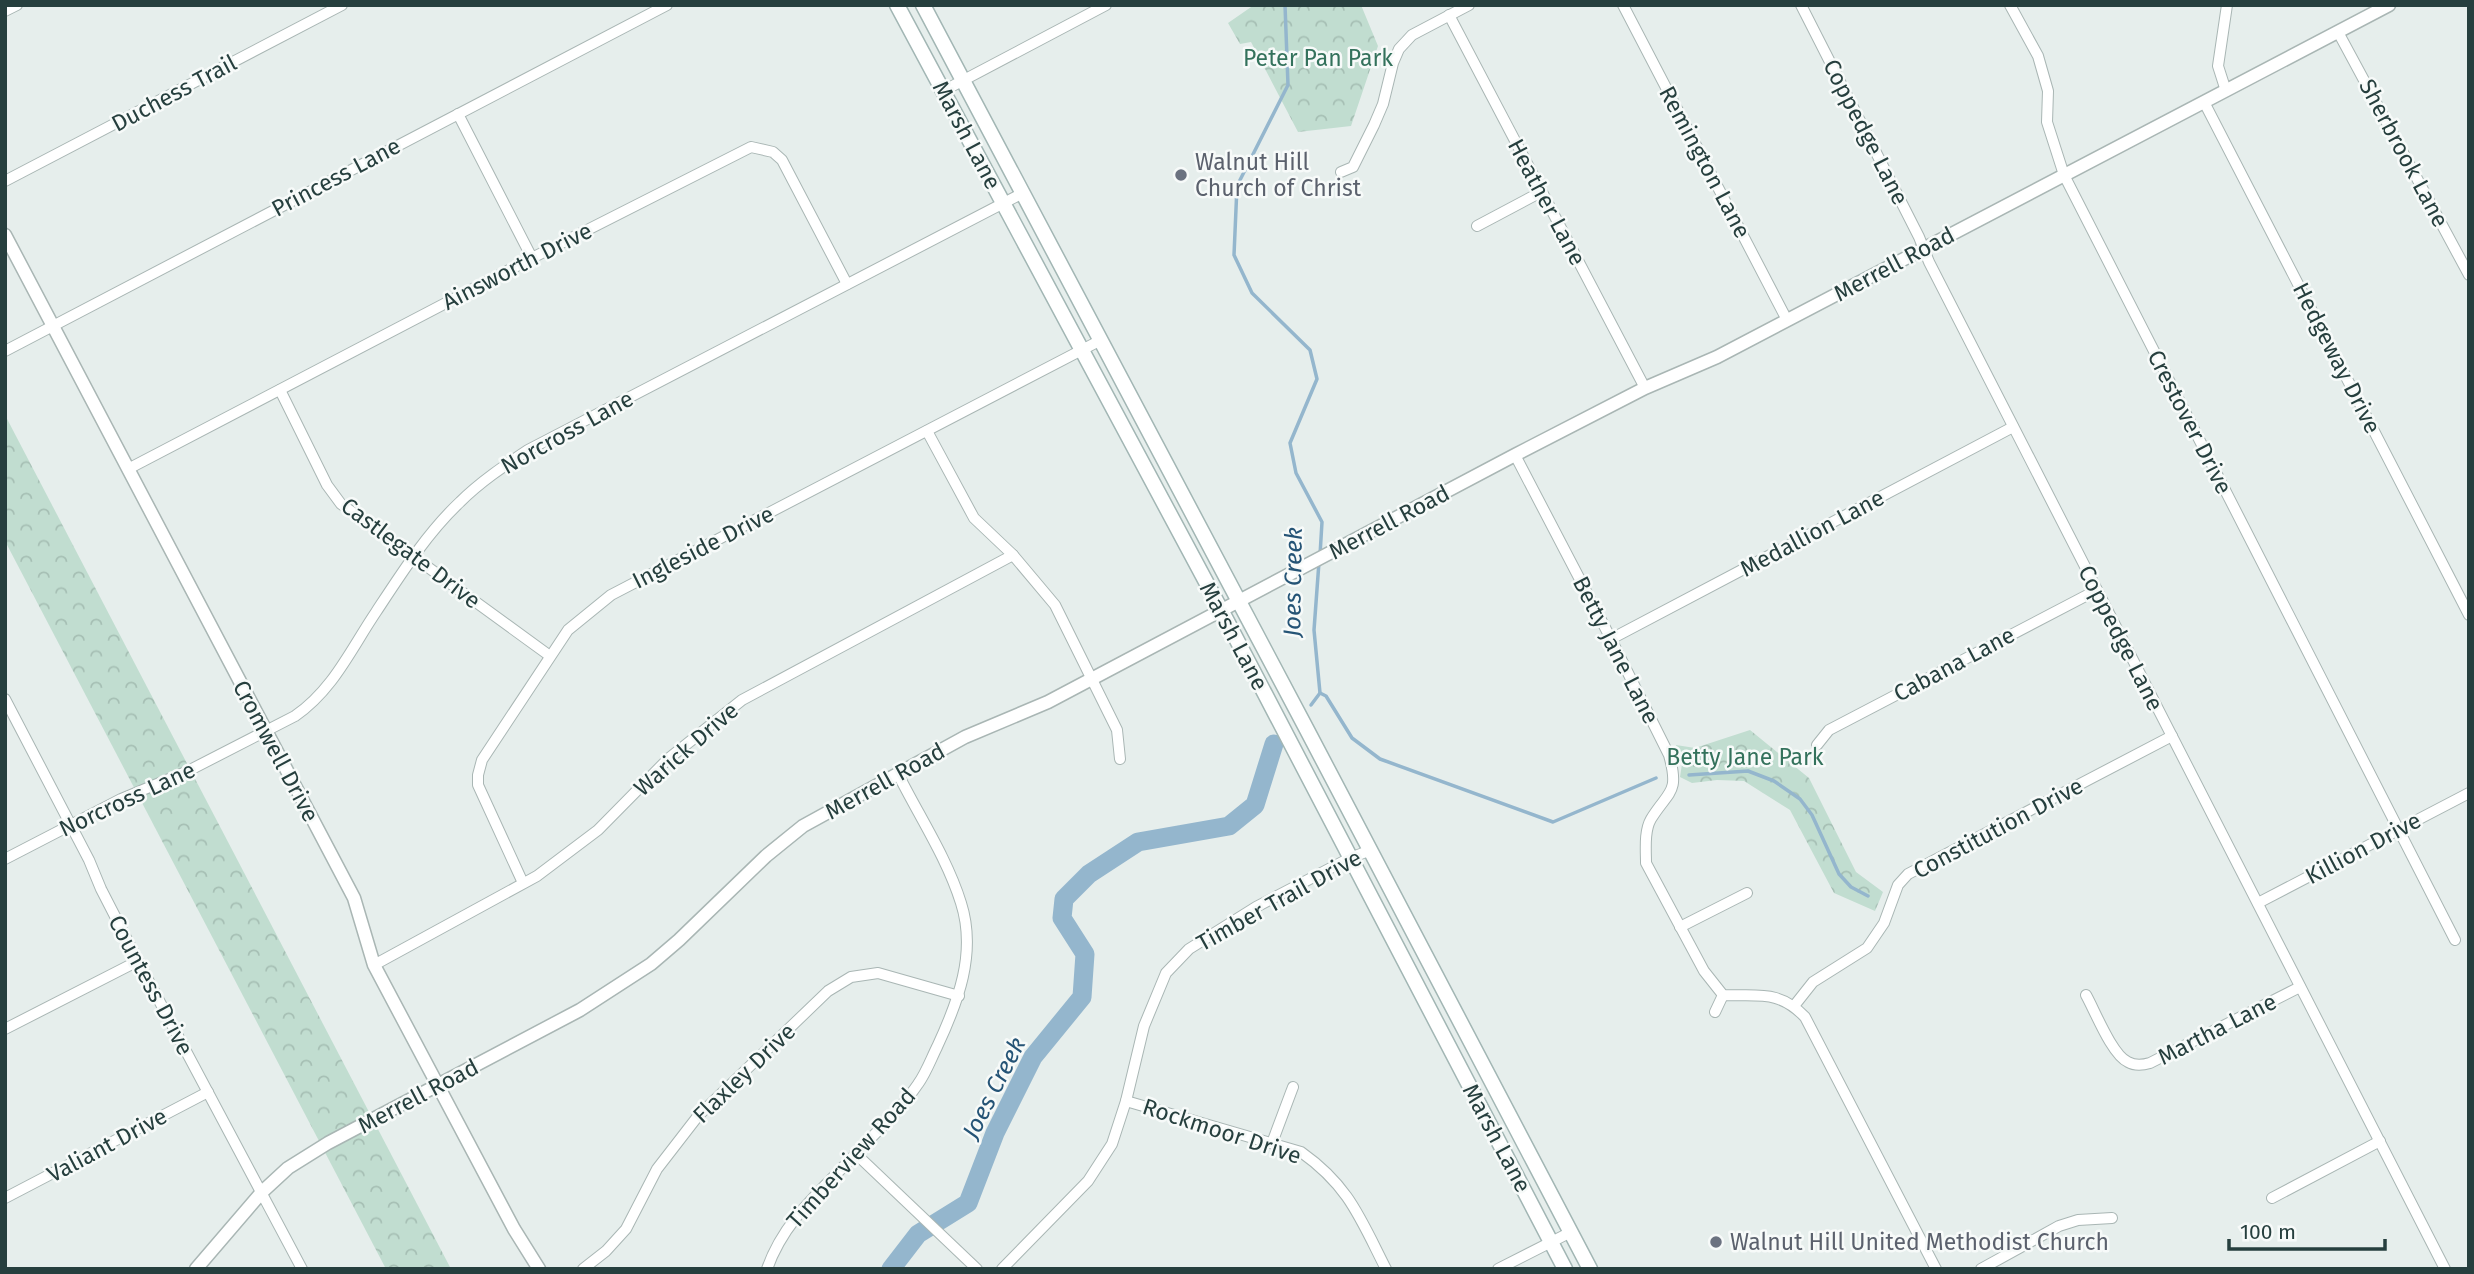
<svg xmlns="http://www.w3.org/2000/svg" width="2474" height="1274" viewBox="0 0 2474 1274" font-family="'Fira Sans',sans-serif">
	<style>
		.forest { fill: url(#forest-crowns) }
		.lines { fill: none; stroke-linecap: round; stroke-linejoin: round }
		.stream { stroke: #94b6cd; stroke-width: 3.5 }
		.river { stroke: #94b6cd; stroke-width: 19 }
		.minor-casing { stroke: #a9b6b4; stroke-width: 12 }
		.tertiary-casing { stroke: #a9b6b4; stroke-width: 15 }
		.secondary-casing { stroke: #a2b6b4; stroke-width: 17 }
		.minor { stroke: #fff; stroke-width: 10 }
		.tertiary { stroke: #fff; stroke-width: 12 }
		.secondary { stroke: #fff; stroke-width: 14 }
		.worship-dot { fill: #6b7280; stroke: #f7faf9; stroke-width: 2.5 }
		.labels { text-anchor: middle; dominant-baseline: central; stroke-width: 5; stroke-linejoin: round; paint-order: stroke }
		.park-label { font-size: 23px; fill: #34725c; stroke: #f7faf9 }
		.street-label { font-size: 23px; fill: #263f3e; stroke: #f7faf9 }
		.worship-label { font-size: 23px; fill: #5b616d; stroke: #f7faf9; text-anchor: start }
		.water-label { font-size: 24px; font-style: italic; fill: #255476; stroke: #f7faf9 }
	</style>
	<defs>
		<pattern id="forest-crowns" width="20" height="18" patternUnits="userSpaceOnUse" patternTransform="scale(1.75)"><rect width="20" height="18" fill="#c1ddd0"/><path d="M2 6a3 3 0 1 1 6 0M12 15a3 3 0 1 1 6 0" fill="none" stroke="#a6bfb4"/></pattern>
	</defs>
	<rect width="100%" height="100%" fill="#e6eeec"/>
	<g class="forest">
		<polygon points="1254,5 1361,5 1378,46 1351,126 1298,132 1251,42 1240,44 1228,23"/>
		<polygon points="5,415 451,1269 386,1269 5,541"/>
		<polygon points="1750,730 1809,778 1856,872 1883,892 1875,911 1834,893 1790,810 1744,781 1717,780 1692,783 1680,777 1682,764 1676,745 1695,748"/>
	</g>
	<g class="lines">
		<g class="stream">
			<polyline points="1285,5 1288,85 1237,186 1234,255 1252,293 1310,350 1317,379 1290,443 1296,473 1322,522 1320,555"/>
			<polyline points="1320,693 1326,696 1352,738 1380,759 1553,822 1656,778"/>
			<polyline points="1311,705 1320,693 1314,630 1319,562"/>
			<polyline points="1689,775 1748,771 1774,781 1800,799 1812,815 1839,874 1851,887 1868,896"/>
		</g>
		<polyline class="river" points="891,1269 918,1234 968,1203 995,1133 1033,1057 1082,997 1085,954 1062,918 1064,899 1089,874 1138,842 1229,826 1255,805 1274,744"/>
		<g class="minor-casing">
			<g id="minor">
				<polyline points="1623,5 1787,320"/>
				<polyline points="1801,5 1919,237 1929,262 2445,1269"/>
				<polyline points="2010,5 2038,56 2048,91 2047,122 2064,175 2455,940"/>
				<polyline points="5,11 17,5"/>
				<polyline points="1449,15 1645,388"/>
				<polyline points="2338,32 2469,275"/>
				<polyline points="943,91 1106,5"/>
				<polyline points="2226,91 2218,66 2227,5"/>
				<polyline points="2204,102 2469,615"/>
				<polyline points="458,114 532,258"/>
				<polyline points="1341,172 1353,167 1374,125 1383,104 1393,63 1399,49 1412,35 1469,5"/>
				<polyline points="5,181 342,5"/>
				<polyline points="1477,226 1541,192"/>
				<polyline points="5,351 667,5"/>
				<polyline points="280,390 327,485 341,504 550,656"/>
				<polyline points="927,431 974,518 1013,555 1055,605 1117,730 1120,759"/>
				<path d="M1515,455L1611,639L1669,755C1680,794 1668,791 1651,819C1644,831 1646,850 1646,863L1704,971L1723,995C1758,997 1778,989 1805,1017L1936,1269"/>
				<polyline points="128,469 532,258 751,147 773,152 782,160 847,284"/>
				<polyline points="1611,639 2013,427"/>
				<polyline points="5,699 89,860 101,889 138,961 302,1269"/>
				<polyline points="1817,745 1829,730 2097,590"/>
				<path d="M5,859L121,799L188,771L295,716C333,690 351,649 376,612C401,574 427,533 460,502C480,482 504,466 528,450L1023,193"/>
				<polyline points="523,883 478,785 478,775 482,760 568,630 611,595 1101,340"/>
				<polyline points="2258,903 2469,793"/>
				<polyline points="1680,927 1747,893"/>
				<polyline points="374,965 537,876 598,830 668,759 742,700 1013,555"/>
				<path d="M2086,995C2095,1011 2112,1055 2128,1062C2135,1066 2143,1065 2150,1063L2300,987"/>
				<polyline points="1794,1006 1813,982 1867,948 1884,923 1898,885 1908,874 2172,736"/>
				<polyline points="1715,1012 1723,995"/>
				<polyline points="5,1029 138,961"/>
				<path d="M1126,1101L1301,1152C1349,1186 1360,1218 1386,1269"/>
				<polyline points="1272,1143 1293,1087"/>
				<polyline points="855,1153 977,1269"/>
				<polyline points="5,1198 208,1092"/>
				<polyline points="2272,1198 2380,1141"/>
				<polyline points="583,1269 606,1251 626,1229 657,1169 698,1116 828,991 851,977 878,973 959,996"/>
				<path d="M767,1269C783,1223 817,1194 850,1160C872,1136 899,1112 918,1084C926,1073 931,1059 937,1047C958,1002 977,953 961,903C947,858 919,816 898,774"/>
				<polyline points="1002,1269 1088,1181 1112,1144 1126,1101 1144,1026 1166,973 1189,949 1256,907 1350,858 1371,850"/>
				<polyline points="1498,1269 1571,1232"/>
				<polyline points="1981,1269 2059,1226 2078,1220 2112,1218"/>
			</g>
		</g>
		<g class="tertiary-casing">
			<g id="tertiary">
				<polyline points="5,235 354,898 374,965 514,1229 539,1269"/>
				<polyline points="196,1269 262,1192 288,1168 328,1143 580,1010 651,964 679,940 766,856 803,826 965,737 1048,702 1515,455 1645,388 1717,357 2389,5"/>
			</g>
		</g>
		<g class="secondary-casing">
			<g id="secondary">
				<polyline points="897,5 1227,621 1565,1269"/>
				<polyline points="923,5 1306,728 1590,1269"/>
			</g>
		</g>
		<use href="#minor" class="minor"/>
		<use href="#tertiary" class="tertiary"/>
		<use href="#secondary" class="secondary"/>
	</g>
	<g class="worship-dot">
		<circle cx="1181" cy="175" r="7"/>
		<circle cx="1716" cy="1242" r="7"/>
	</g>
	<g class="labels">
		<g class="park-label">
			<text x="1318" y="58">Peter Pan Park</text>
			<text x="1745" y="757">Betty Jane Park</text>
		</g>
		<g class="street-label">
			<text transform="translate(174 93) rotate(-28)">Duchess Trail</text>
			<text transform="translate(1866 132) rotate(63)">Coppedge Lane</text>
			<text transform="translate(967 135) rotate(62)">Marsh Lane</text>
			<text transform="translate(2404 153) rotate(62)">Sherbrook Lane</text>
			<text transform="translate(1705 162) rotate(62)">Remington Lane</text>
			<text transform="translate(336 177) rotate(-28)">Princess Lane</text>
			<text transform="translate(1547 202) rotate(62)">Heather Lane</text>
			<text transform="translate(1894 264) rotate(-28)">Merrell Road</text>
			<text transform="translate(517 266) rotate(-27)">Ainsworth Drive</text>
			<text transform="translate(2337 358) rotate(63)">Hedgeway Drive</text>
			<text transform="translate(2190 422) rotate(63)">Crestover Drive</text>
			<text transform="translate(567 432) rotate(-29)">Norcross Lane</text>
			<text transform="translate(1389 522) rotate(-28)">Merrell Road</text>
			<text transform="translate(1812 533) rotate(-28)">Medallion Lane</text>
			<text transform="translate(703 547) rotate(-27)">Ingleside Drive</text>
			<text transform="translate(411 553) rotate(37)">Castlegate Drive</text>
			<text transform="translate(1234 636) rotate(62)">Marsh Lane</text>
			<text transform="translate(2121 638) rotate(63)">Coppedge Lane</text>
			<text transform="translate(1616 650) rotate(63)">Betty Jane Lane</text>
			<text transform="translate(1954 664) rotate(-28)">Cabana Lane</text>
			<text transform="translate(686 749) rotate(-41)">Warick Drive</text>
			<text transform="translate(276 751) rotate(62)">Cromwell Drive</text>
			<text transform="translate(885 781) rotate(-29)">Merrell Road</text>
			<text transform="translate(127 799) rotate(-25)">Norcross Lane</text>
			<text transform="translate(1998 828) rotate(-28)">Constitution Drive</text>
			<text transform="translate(2363 848) rotate(-28)">Killion Drive</text>
			<text transform="translate(1279 900) rotate(-29)">Timber Trail Drive</text>
			<text transform="translate(151 985) rotate(62)">Countess Drive</text>
			<text transform="translate(2217 1029) rotate(-27)">Martha Lane</text>
			<text transform="translate(744 1073) rotate(-44)">Flaxley Drive</text>
			<text transform="translate(418 1096) rotate(-28)">Merrell Road</text>
			<text transform="translate(1222 1131) rotate(18)">Rockmoor Drive</text>
			<text transform="translate(1497 1138) rotate(62)">Marsh Lane</text>
			<text transform="translate(107 1145) rotate(-28)">Valiant Drive</text>
			<text transform="translate(851 1158) rotate(-48)">Timberview Road</text>
		</g>
		<g class="worship-label">
			<text x="1195" y="162">Walnut Hill<tspan x="1195" dy="26">Church of Christ</tspan></text>
			<text x="1730" y="1242">Walnut Hill United Methodist Church</text>
		</g>
		<g class="water-label">
			<text transform="translate(1293 582) rotate(-89)">Joes Creek</text>
			<text transform="translate(994 1088) rotate(-63)">Joes Creek</text>
		</g>
	</g>
	<rect width="2474" height="1274" fill="none" stroke="#263f3e" stroke-width="14"/>
	<path d="M2229 1239v10h156v-10" fill="none" stroke="#263f3e" stroke-width="3.5"/>
	<text x="2240" y="1239" font-size="21" fill="#263f3e" stroke="#f7faf9" stroke-width="5" paint-order="stroke">100 m</text>
</svg>
